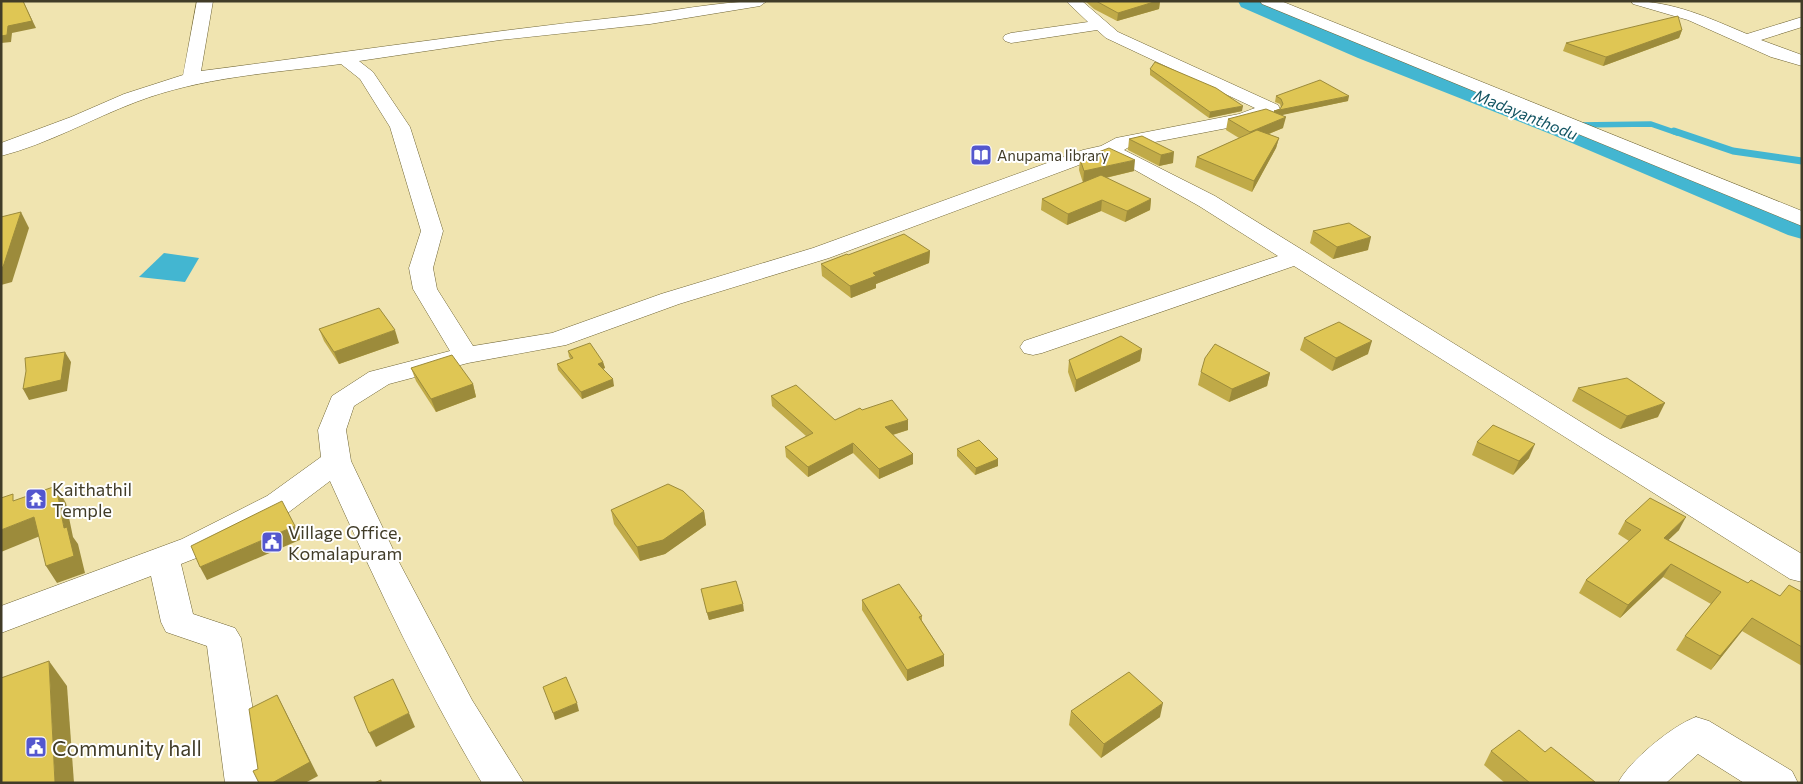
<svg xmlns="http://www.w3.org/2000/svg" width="1803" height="784" viewBox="0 0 1803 784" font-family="Commissioner,sans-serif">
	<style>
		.water { fill: #43b6d1 }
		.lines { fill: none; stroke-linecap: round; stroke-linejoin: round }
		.stream-far1 { stroke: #43b6d1; stroke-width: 5.5 }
		.stream { stroke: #43b6d1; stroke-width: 7 }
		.river { fill: #43b6d1; fill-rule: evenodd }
		.street-casing { stroke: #6f6434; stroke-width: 1 }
		.street { fill: #fff; fill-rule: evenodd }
		.wall { fill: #c0aa48 }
		.shaded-wall { fill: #9c8b3b }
		.building { fill: #dfc654; stroke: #9c8b3b }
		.labels { text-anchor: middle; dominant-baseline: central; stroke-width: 4; stroke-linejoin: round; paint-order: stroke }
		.far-poi-label { font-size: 15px; fill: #413c28; stroke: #fff; text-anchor: start }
		.far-water-label { font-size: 16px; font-style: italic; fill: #135462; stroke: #fff }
		.poi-label { font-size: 18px; fill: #413c28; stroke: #fff; text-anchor: start }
		.near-poi-label { font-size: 21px; fill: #413c28; stroke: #fff; text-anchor: start }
	</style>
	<rect width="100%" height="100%" fill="#f0e4b0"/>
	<polygon class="water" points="164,253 199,258 185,282 139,277"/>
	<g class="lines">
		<polyline class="stream-far1" points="1578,125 1651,124 1677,133"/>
		<polyline class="stream" points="1674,131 1733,151 1802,161"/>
		<polygon class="river" points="1238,1 1275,1 1380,46 1577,121 1802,213 1802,239 1788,235 1553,135 1358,58 1241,7"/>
		<g class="street-casing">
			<g id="street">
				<path d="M197,1H213L201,71C341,53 481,32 621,17C671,12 717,1 767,1L760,6L650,24L500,40L359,61L373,72L410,127L443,231L433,268L437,289L473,346L552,333L661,294L813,248L1083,150L1101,146L1116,138L1239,114L1255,108L1106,38L1097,30L1011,43L1005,41L1003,38L1005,35L1011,33L1088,22L1066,1H1082L1118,32L1278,105L1280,109L1278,113L1243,125L1129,147L1124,150L1215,196L1602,435L1802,554V582L1790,579L1294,266L1042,353L1033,355L1024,353L1020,347L1024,341L1278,256L1199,206L1119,161L1106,157L1095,159L829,258L679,304L566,345L468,363L389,384L354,406L346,430L351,461L400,564L472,700L524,783H482C424,686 376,583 330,481L289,512L204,555L181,564L193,614L235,628L241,638L265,783H225L207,646L166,632L161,622L151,576L1,633V606L182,539L267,496L321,457L318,430L332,396L369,372L450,351L413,289L409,268L421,231L390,127L360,79L341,64C272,73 201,77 136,102C91,119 48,144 1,156V143L71,117L124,94L183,75Z"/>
				<polygon points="1260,1 1281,1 1802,211 1802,226 1262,4"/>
				<path d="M1631,1C1673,1 1709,18 1747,34L1802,17V27L1761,40L1802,55V66L1771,57L1688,20L1633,4Z"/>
				<path d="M1696,717L1709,721L1792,771L1798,783H1744L1698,754L1666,783H1618C1629,761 1673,725 1696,717Z"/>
			</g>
		</g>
		<use href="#street" class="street"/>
	</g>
	<g class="wall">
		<polygon points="1085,1 1160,1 1159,9 1117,21 1094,9"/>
		<polygon points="1682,30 1679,38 1603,66 1563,51 1566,43"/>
		<polygon points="1150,69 1242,111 1209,118 1150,75"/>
		<polygon points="1276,96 1348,101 1280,115 1283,128 1269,134 1279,138 1276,148 1252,192 1195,167 1197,157 1239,138 1226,130 1228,119 1274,113 1280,109 1281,108 1280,104 1275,102"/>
		<polygon points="1142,136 1173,163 1159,166 1128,150 1129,139"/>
		<polygon points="1080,159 1134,171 1106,178 1151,199 1150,210 1125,222 1101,211 1067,225 1041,210 1042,199 1083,183 1079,170"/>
		<polygon points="1313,231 1368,250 1333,259 1310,243"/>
		<polygon points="930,251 929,263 876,284 876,288 851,298 822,276 821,264 848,255"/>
		<polygon points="319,329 399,343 339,364 324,341"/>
		<polygon points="1304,338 1368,354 1332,371 1300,350"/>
		<polygon points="1142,349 1140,361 1075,392 1068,372 1069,360"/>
		<polygon points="568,351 603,362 605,368 603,369 614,386 582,399 558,370 557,364 571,359 569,357"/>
		<polygon points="411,368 473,384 476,397 436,412 416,381"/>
		<polygon points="1201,372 1270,373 1267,386 1229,402 1198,385"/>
		<polygon points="1578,388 1658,417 1620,429 1572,401"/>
		<polygon points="771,396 835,420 862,410 908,430 893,435 913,454 913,464 879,479 853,453 808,477 786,457 785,447 806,436 772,406"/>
		<polygon points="1477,442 1529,458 1513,475 1472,455"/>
		<polygon points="957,449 998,459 998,466 975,475 957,456"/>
		<polygon points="611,510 704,511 706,525 665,554 640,561 614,524"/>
		<polygon points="1625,521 1679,530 1668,540 1748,583 1780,596 1802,592 1802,666 1742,631 1711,670 1676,650 1685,636 1711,604 1663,577 1620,618 1579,593 1586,580 1629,541 1618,534"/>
		<polygon points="701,589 744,611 709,620"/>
		<polygon points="862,600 922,616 922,621 944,655 944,666 907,681 862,610"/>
		<polygon points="1071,711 1160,717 1101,758 1069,725"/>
		<polygon points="1491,751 1545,752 1594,783 1505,783 1484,765"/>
	</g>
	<g class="shaded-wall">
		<polygon points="23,1 36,28 12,33 11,42 1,43 1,36"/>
		<polygon points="1157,1 1160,1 1159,9 1117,21 1118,13"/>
		<polygon points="1682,30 1679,38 1603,66 1606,57"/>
		<polygon points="1349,96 1348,101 1273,117 1274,111"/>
		<polygon points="1243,106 1242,111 1209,118 1210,112"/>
		<polygon points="1286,117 1283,128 1248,142 1250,132"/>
		<polygon points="1279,138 1276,148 1252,192 1254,181"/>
		<polygon points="1174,152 1173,163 1159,166 1161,155"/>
		<polygon points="1135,160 1134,171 1083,183 1084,171"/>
		<polygon points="1151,199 1150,210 1125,222 1127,211"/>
		<polygon points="1102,200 1101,211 1067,225 1068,214"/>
		<polygon points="21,212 29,228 12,282 1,285 1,267"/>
		<polygon points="1371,237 1368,250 1333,259 1337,247"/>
		<polygon points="930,251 929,263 876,284 876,288 851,298 850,286 873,273"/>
		<polygon points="395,330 399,343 339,364 334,352"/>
		<polygon points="1372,341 1368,354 1332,371 1336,358"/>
		<polygon points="1142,349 1140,361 1075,392 1076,380"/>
		<polygon points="65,352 71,362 67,391 29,400 23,389"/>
		<polygon points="603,362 605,368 600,370 598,364"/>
		<polygon points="1270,373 1267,386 1229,402 1232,389"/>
		<polygon points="613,379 614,386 582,399 581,392"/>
		<polygon points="473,384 476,397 436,412 431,399"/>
		<polygon points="1665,403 1658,417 1620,429 1627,416"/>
		<polygon points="908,420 908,430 885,437 885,427"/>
		<polygon points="853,443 853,453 808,477 808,467"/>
		<polygon points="1535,444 1529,458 1513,475 1519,461"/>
		<polygon points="913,454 913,464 879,479 879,469"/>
		<polygon points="998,459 998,466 975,475 976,468"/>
		<polygon points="56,486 66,503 73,537 78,544 85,573 57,583 46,566 64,528"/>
		<polygon points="704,511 706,525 665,554 640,561 637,547"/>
		<polygon points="34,517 45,534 1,552 1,530"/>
		<polygon points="1686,517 1679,530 1657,551 1664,538"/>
		<polygon points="295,526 302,539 207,580 200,567"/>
		<polygon points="1671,564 1663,577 1620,618 1628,605"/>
		<polygon points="743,604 744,611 709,620 707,613"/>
		<polygon points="1752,618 1742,631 1711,670 1720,656"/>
		<polygon points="944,655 944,666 907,681 907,670"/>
		<polygon points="49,661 67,686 74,783 55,783"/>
		<polygon points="277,695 318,776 305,783 272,783"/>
		<polygon points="577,703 579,711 555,720 553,713"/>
		<polygon points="1163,703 1160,717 1101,758 1104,744"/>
		<polygon points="409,713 415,727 376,747 369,733"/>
	</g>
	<g class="building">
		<polygon points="1,1 23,1 32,21 8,26 7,35 1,36"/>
		<polygon points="1096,1 1157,1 1118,13"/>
		<polygon points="1678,16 1682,30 1606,57 1566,43"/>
		<polygon points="1155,62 1216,88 1243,106 1210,112 1150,69"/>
		<polygon points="1320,80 1349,96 1274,111 1280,109 1283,104 1281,99 1276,96"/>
		<polygon points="1266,109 1286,117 1250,132 1228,119"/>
		<polygon points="1257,130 1279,138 1254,181 1197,157"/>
		<polygon points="1142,136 1174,152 1161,155 1129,139"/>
		<polygon points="1109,148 1135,160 1084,171 1080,159"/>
		<polygon points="1101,175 1151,199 1127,211 1102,200 1068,214 1042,199"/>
		<polygon points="21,212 3,267 1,267 1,217"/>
		<polygon points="1349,223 1371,237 1337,247 1313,231"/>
		<polygon points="904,234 930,251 873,273 876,276 850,286 821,264 847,254 848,255"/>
		<polygon points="379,308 395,330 334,352 319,329"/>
		<polygon points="1339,322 1372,341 1336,358 1304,338"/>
		<polygon points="1121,336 1142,349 1076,380 1069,360"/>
		<polygon points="590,343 603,362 598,364 613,379 581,392 557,364 573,358 568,351"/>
		<polygon points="1215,344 1270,373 1232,389 1201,372 1205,358"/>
		<polygon points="65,352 61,380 23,389 26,371 25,358"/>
		<polygon points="452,355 473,384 431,399 411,368"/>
		<polygon points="1627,378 1665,403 1627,416 1578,388"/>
		<polygon points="796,385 835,420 860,408 862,410 892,400 908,420 885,427 913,454 879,469 853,443 808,467 785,447 813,433 771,396"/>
		<polygon points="1493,425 1535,444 1519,461 1477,442"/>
		<polygon points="979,440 998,459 976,468 957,449"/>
		<polygon points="668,484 683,491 704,511 663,540 637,547 611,510"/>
		<polygon points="56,486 64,528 67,527 74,556 46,566 34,517 1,530 1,498 13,494 13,501"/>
		<polygon points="1650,498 1686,517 1664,538 1748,583 1751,580 1780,596 1789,585 1802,592 1802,647 1752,618 1720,656 1685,636 1721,592 1671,564 1628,605 1586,580 1641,530 1625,521"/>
		<polygon points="282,501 295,526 200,567 191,546"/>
		<polygon points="736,581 743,604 707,613 701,589"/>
		<polygon points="899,584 922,616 919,617 944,655 907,670 862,600"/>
		<polygon points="49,661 55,783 1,783 1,678"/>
		<polygon points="1129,672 1163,703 1104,744 1071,711"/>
		<polygon points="566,677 577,703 553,713 543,687"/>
		<polygon points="393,679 409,713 369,733 354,697"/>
		<polygon points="277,695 310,762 272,783 259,783 253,771 258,769 249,709"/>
		<polygon points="1519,730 1545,752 1551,747 1595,782 1530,783 1491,751"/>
		<polygon points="381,780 381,783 374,783"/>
	</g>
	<defs>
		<g id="library-square" transform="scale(1.125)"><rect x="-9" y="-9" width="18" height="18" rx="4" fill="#5457ce" stroke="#fff"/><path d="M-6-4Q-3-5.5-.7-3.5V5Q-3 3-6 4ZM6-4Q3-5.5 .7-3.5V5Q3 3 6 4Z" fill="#fff"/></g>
		<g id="temple-square" transform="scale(1.125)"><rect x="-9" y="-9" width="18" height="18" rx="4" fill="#5457ce" stroke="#fff"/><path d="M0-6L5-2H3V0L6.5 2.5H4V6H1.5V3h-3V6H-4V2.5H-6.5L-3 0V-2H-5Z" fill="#fff"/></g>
		<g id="civic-square" transform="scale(1.125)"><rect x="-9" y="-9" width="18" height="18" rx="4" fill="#5457ce" stroke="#fff"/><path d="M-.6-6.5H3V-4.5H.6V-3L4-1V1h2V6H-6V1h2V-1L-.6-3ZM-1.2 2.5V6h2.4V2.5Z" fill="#fff"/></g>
	</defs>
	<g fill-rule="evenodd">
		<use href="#library-square" x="981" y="155"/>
		<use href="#temple-square" x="36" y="499"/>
		<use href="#civic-square" x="272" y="542"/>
		<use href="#civic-square" x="36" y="747"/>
	</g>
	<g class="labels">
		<g class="far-poi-label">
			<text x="997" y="155">Anupama library</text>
		</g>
		<g class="far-water-label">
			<text transform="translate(1526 114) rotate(22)">Madayanthodu</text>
		</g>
		<g class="poi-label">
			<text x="52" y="489">Kaithathil<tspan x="52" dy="21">Temple</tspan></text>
			<text x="288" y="532">Village Office,<tspan x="288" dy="21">Komalapuram</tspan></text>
		</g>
		<g class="near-poi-label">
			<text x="52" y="747">Community hall</text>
		</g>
	</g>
	<rect width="1803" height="784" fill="none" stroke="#413c28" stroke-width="5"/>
</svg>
